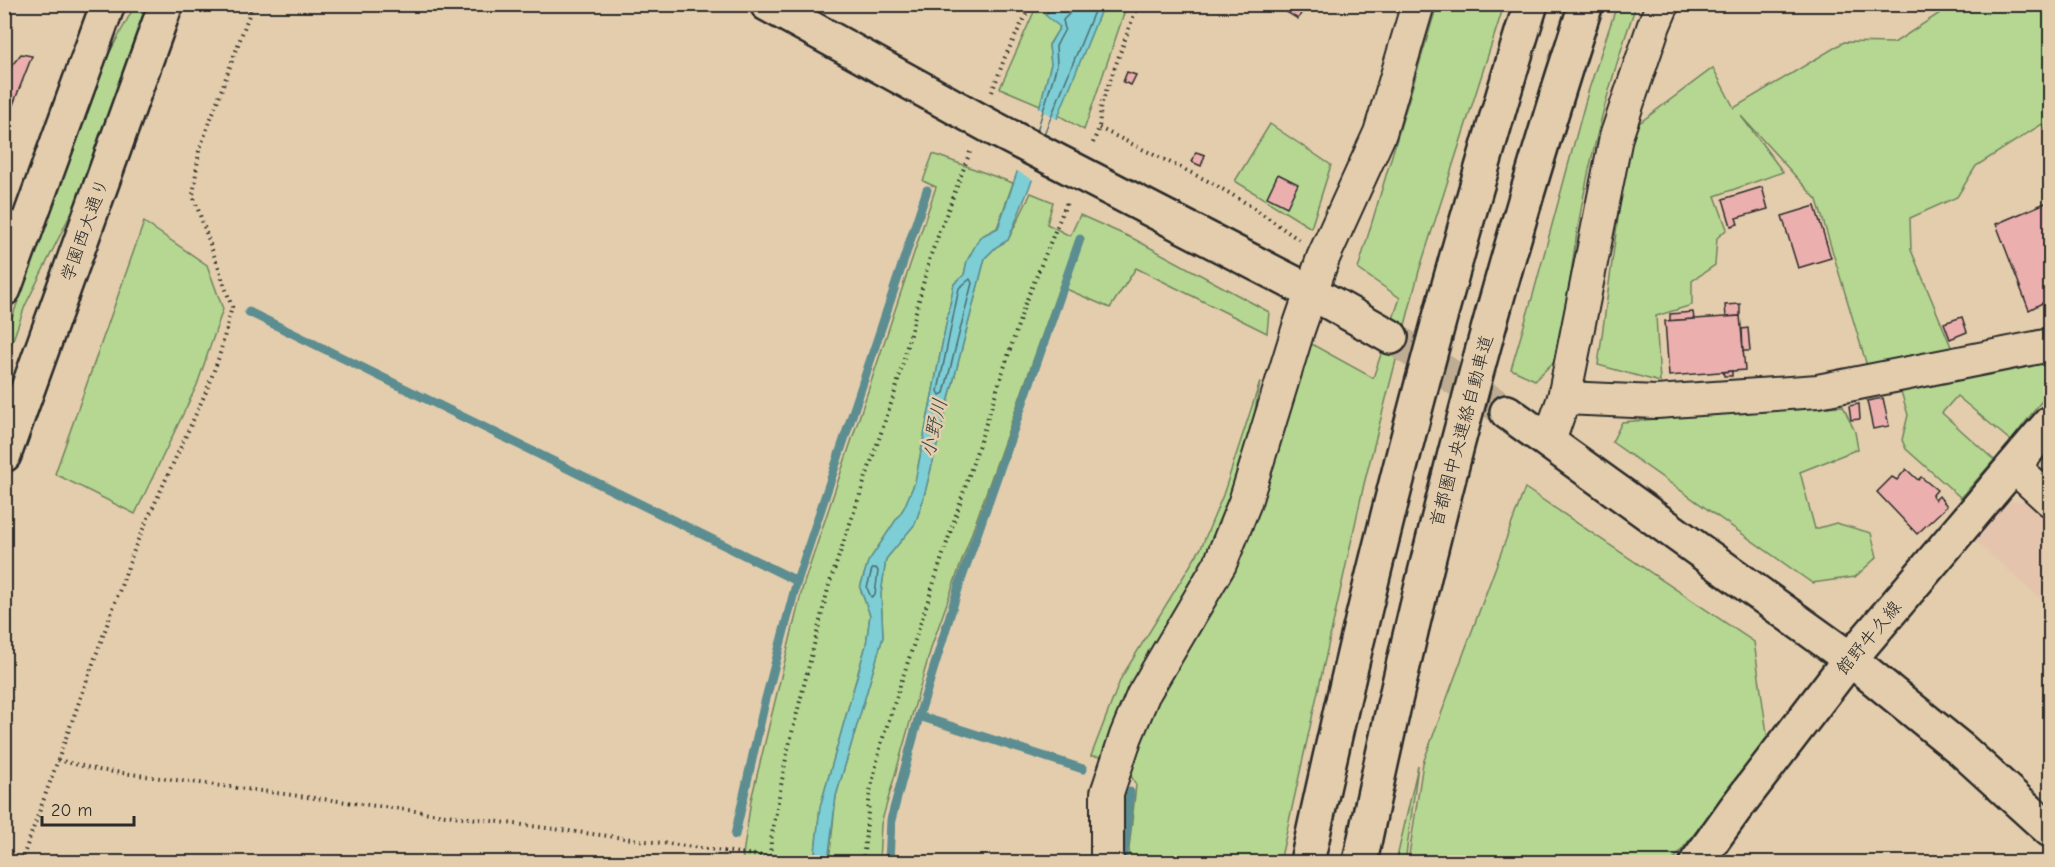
<svg xmlns="http://www.w3.org/2000/svg" width="2055" height="867" viewBox="0 0 2055 867" font-family="'Comic Neue','Klee One',sans-serif">
	<style>
		.built { fill: #e5c4ad }
		.green { fill: #b5d791; stroke: #70815e; stroke-width: 1.5 }
		.water { fill: #7dced5; stroke: #5c8d91; stroke-width: 1.5 }
		.pier { fill: #e3cdac }
		.lines { fill: none; stroke-linecap: round; stroke-linejoin: round }
		.shore { stroke: #4c6c6f; stroke-width: 1.5 }
		.stream { stroke: #5c8d91; stroke-width: 9 }
		.building { fill: #ebafae; stroke: #2b2b2b; stroke-width: 1.5 }
		.tertiary-tunnel { stroke: #bead92; stroke-width: 33; stroke-dasharray: 33 16; stroke-linecap: butt }
		.minor-casing { stroke: #2b2b2b; stroke-width: 36 }
		.tertiary-casing { stroke: #2b2b2b; stroke-width: 38 }
		.secondary-casing { stroke: #2b2b2b; stroke-width: 38 }
		.motorway-casing { stroke: #2b2b2b; stroke-width: 38 }
		.path { stroke: #2b2b2b; stroke-width: 4; stroke-dasharray: 1.5 4.5; stroke-linecap: butt }
		.minor { stroke: #e3cdac; stroke-width: 32 }
		.tertiary { stroke: #e3cdac; stroke-width: 33 }
		.secondary { stroke: #e3cdac; stroke-width: 33 }
		.motorway { stroke: #e3cdac; stroke-width: 33 }
		.labels { text-anchor: middle; dominant-baseline: central; stroke-width: 5; stroke-linejoin: round; paint-order: stroke }
		.street-label { font-size: 18px; fill: #2b2b2b; stroke: #e3cdac }
		.water-label { font-size: 20px; font-style: italic; fill: #374344; stroke: #e3cdac }
	</style>
	<rect width="100%" height="100%" fill="#e3cdac"/>
	<filter id="ink" filterUnits="userSpaceOnUse"><feTurbulence type="fractalNoise" baseFrequency=".0167" numOctaves="2"/><feDisplacementMap in="SourceGraphic" scale="12" xChannelSelector="R" yChannelSelector="G"/><feConvolveMatrix kernelMatrix="1 2 1 2 8 2 1 2 1" color-interpolation-filters="sRGB"/></filter>
	<g filter="url(#ink)">
		<polygon class="built" points="2030,501 2050,521 2050,607 1974,540 2006,502"/>
		<g class="green">
			<polygon points="135,5 151,5 82,191 25,306 5,362 5,338 95,80"/>
			<polygon points="1037,5 1067,5 1060,27 1049,45 1051,64 1040,105 1000,88"/>
			<polygon points="1103,5 1127,5 1084,130 1058,115"/>
			<polygon points="1437,5 1504,5 1419,271 1364,484 1280,862 1130,862 1129,849 1136,785 1129,772 1142,730 1306,341 1373,378 1400,298 1358,269"/>
			<path d="M1617,5H1636C1597,117 1570,233 1564,352L1535,380L1511,369L1533,295L1588,92Z"/>
			<polygon points="1952,5 2050,5 2050,139 2042,124 1976,166 1957,197 1910,218 1911,250 1952,349 1867,366 1817,200 1741,116 1783,172 1715,196 1727,229 1717,238 1715,265 1692,281 1692,305 1656,316 1660,382 1598,365 1630,130 1713,68 1734,108 1844,42 1894,43"/>
			<polygon points="1270,124 1331,165 1311,228 1235,181"/>
			<polygon points="933,154 1013,183 997,228 980,237 967,261 964,275 954,284 915,482 904,508 868,562 860,588 870,615 866,645 820,807 814,862 742,862 751,800 803,586 936,187 923,181"/>
			<polygon points="1031,193 1053,202 1047,224 1070,236 1080,215 1134,239 1269,312 1267,333 1136,268 1110,308 1064,288 1060,285 932,645 881,824 879,862 829,862 836,796 883,637 881,594 886,559 915,524 923,500 985,258 996,247 1008,240"/>
			<polygon points="144,222 207,265 223,309 197,385 135,514 55,474"/>
			<polygon points="2050,351 2050,390 2011,441 1957,396 1942,413 1994,460 1961,498 1906,449 1902,440 1908,415 1900,388"/>
			<polygon points="1260,382 1245,470 1214,560 1108,757 1091,756 1121,678 1201,548 1223,495"/>
			<polygon points="1843,406 1855,432 1858,449 1800,472 1815,529 1836,523 1871,533 1877,557 1855,577 1812,583 1612,442 1622,422 1749,411"/>
			<polygon points="1525,488 1754,642 1768,741 1672,862 1408,862 1423,763"/>
			<polygon points="1418,766 1405,862 1396,862"/>
		</g>
		<polygon class="water" points="1067,5 1103,5 1008,240 996,247 985,258 923,500 915,524 886,559 881,594 883,637 836,796 828,862 814,862 820,807 866,645 870,615 860,588 868,562 904,508 915,482 954,284 964,275 967,261 980,237 998,228 1040,105 1051,64 1049,45 1060,27 1045,15 1050,10 1064,12"/>
		<polygon class="pier" points="1036,107 1059,120 1035,181 1015,170"/>
		<g class="lines">
			<g class="shore">
				<polyline points="1037,131 1057,65 1056,46 1065,29 1063,20 1069,14 1072,4"/>
				<polyline points="1044,134 1097,4"/>
				<polygon points="970,279 972,283 944,393 940,395 938,391 959,288"/>
				<polygon points="876,568 878,571 875,595 871,597 867,588 872,569"/>
			</g>
			<g class="stream">
				<polyline points="249,312 797,581"/>
				<polyline points="919,716 1083,769"/>
				<polyline points="735,835 764,706 797,581 927,190"/>
				<polyline points="889,862 891,820 919,716 959,586 1080,239"/>
				<polyline points="1123,862 1130,792"/>
			</g>
		</g>
		<g class="building">
			<polygon points="1285,4 1306,4 1298,19 1283,10"/>
			<polygon points="21,54 32,56 4,128 4,75"/>
			<polygon points="1127,72 1136,75 1131,85 1123,82"/>
			<polygon points="1196,152 1205,155 1201,166 1192,162"/>
			<polygon points="1278,174 1298,184 1287,207 1267,197"/>
			<polygon points="1762,187 1768,209 1736,218 1738,224 1731,226 1723,199"/>
			<polygon points="2050,201 2050,299 2029,310 1996,224"/>
			<polygon points="1815,206 1831,258 1798,268 1782,216"/>
			<polygon points="1740,304 1740,316 1726,317 1725,305"/>
			<polygon points="1693,312 1694,319 1670,321 1670,314"/>
			<polygon points="1740,316 1745,370 1669,376 1665,321"/>
			<polygon points="1962,317 1967,332 1950,339 1944,323"/>
			<polygon points="1748,328 1750,351 1743,351 1742,329"/>
			<polygon points="1732,371 1732,376 1724,376 1723,372"/>
			<polygon points="1883,398 1889,426 1873,429 1867,401"/>
			<polygon points="1859,404 1860,419 1851,420 1849,406"/>
			<polygon points="1906,469 1918,480 1921,477 1937,490 1932,496 1935,500 1939,496 1947,506 1917,534 1877,492 1892,477 1897,480"/>
		</g>
		<g class="lines">
			<polyline class="tertiary-tunnel" points="1391,337 1507,412"/>
			<g class="minor-casing">
				<g id="minor">
					<polyline points="4,226 25,233"/>
					<polyline points="1564,398 1656,402 1818,391 2050,345"/>
					<polyline points="1549,441 1564,398 1616,137 1654,25 1663,4"/>
					<polyline points="2013,466 2050,500"/>
					<polyline points="1107,862 1107,793 1126,736 1143,695 1220,564 1245,502 1298,330 1323,258 1380,133 1418,4"/>
				</g>
			</g>
			<g class="tertiary-casing">
				<g id="tertiary">
					<polyline points="767,4 993,128 1311,292 1391,337"/>
					<polyline points="1507,412 1850,659 1962,750 2050,830"/>
				</g>
			</g>
			<g class="secondary-casing">
				<g id="secondary">
					<polyline points="4,289 108,4"/>
					<polyline points="4,455 166,4"/>
					<polyline points="1697,862 1735,809 1850,659 2050,423"/>
				</g>
			</g>
			<g class="motorway-casing">
				<g id="motorway">
					<path d="M1307,862C1356,634 1413,407 1478,182C1495,123 1512,63 1531,4"/>
					<path d="M1360,862C1420,573 1494,286 1586,4"/>
				</g>
			</g>
			<g class="path">
				<polyline points="992,92 1005,57 1031,4"/>
				<polyline points="1099,128 1214,184 1254,208 1299,240"/>
				<polyline points="1093,143 1099,128 1101,105 1138,4"/>
				<polyline points="58,760 99,770 770,857"/>
				<polyline points="21,862 137,542 206,392 219,357 232,307 193,195 199,151 253,4"/>
				<polyline points="770,862 771,840 787,753 829,585 896,389 930,257 970,152"/>
				<polyline points="863,862 870,792 881,744 1025,304 1067,202"/>
			</g>
			<use href="#minor" class="minor"/>
			<use href="#tertiary" class="tertiary"/>
			<use href="#secondary" class="secondary"/>
			<use href="#motorway" class="motorway"/>
		</g>
	</g>
	<g class="labels">
		<g class="street-label">
			<text transform="translate(85 230) rotate(-70)">学園西大通り</text>
			<text transform="translate(1462 431) rotate(-75)">首都圏中央連絡自動車道</text>
			<text transform="translate(1869 638) rotate(-50)">館野牛久線</text>
		</g>
		<g class="water-label">
			<text transform="translate(934 428) rotate(-77)">小野川</text>
		</g>
	</g>
	<rect width="2055" height="867" fill="none" stroke="#e3cdac" stroke-width="24"/>
	<rect x="12" y="12" width="2031" height="843" fill="none" stroke="#2b2b2b" stroke-width="2" filter="url(#ink)"/>
	<path d="M42 816v9h92v-9" fill="none" stroke="#2b2b2b" stroke-width="3"/>
	<text x="51" y="816" font-size="18" fill="#2b2b2b" stroke="#e3cdac" stroke-width="4.5" paint-order="stroke">20 m</text>
</svg>
